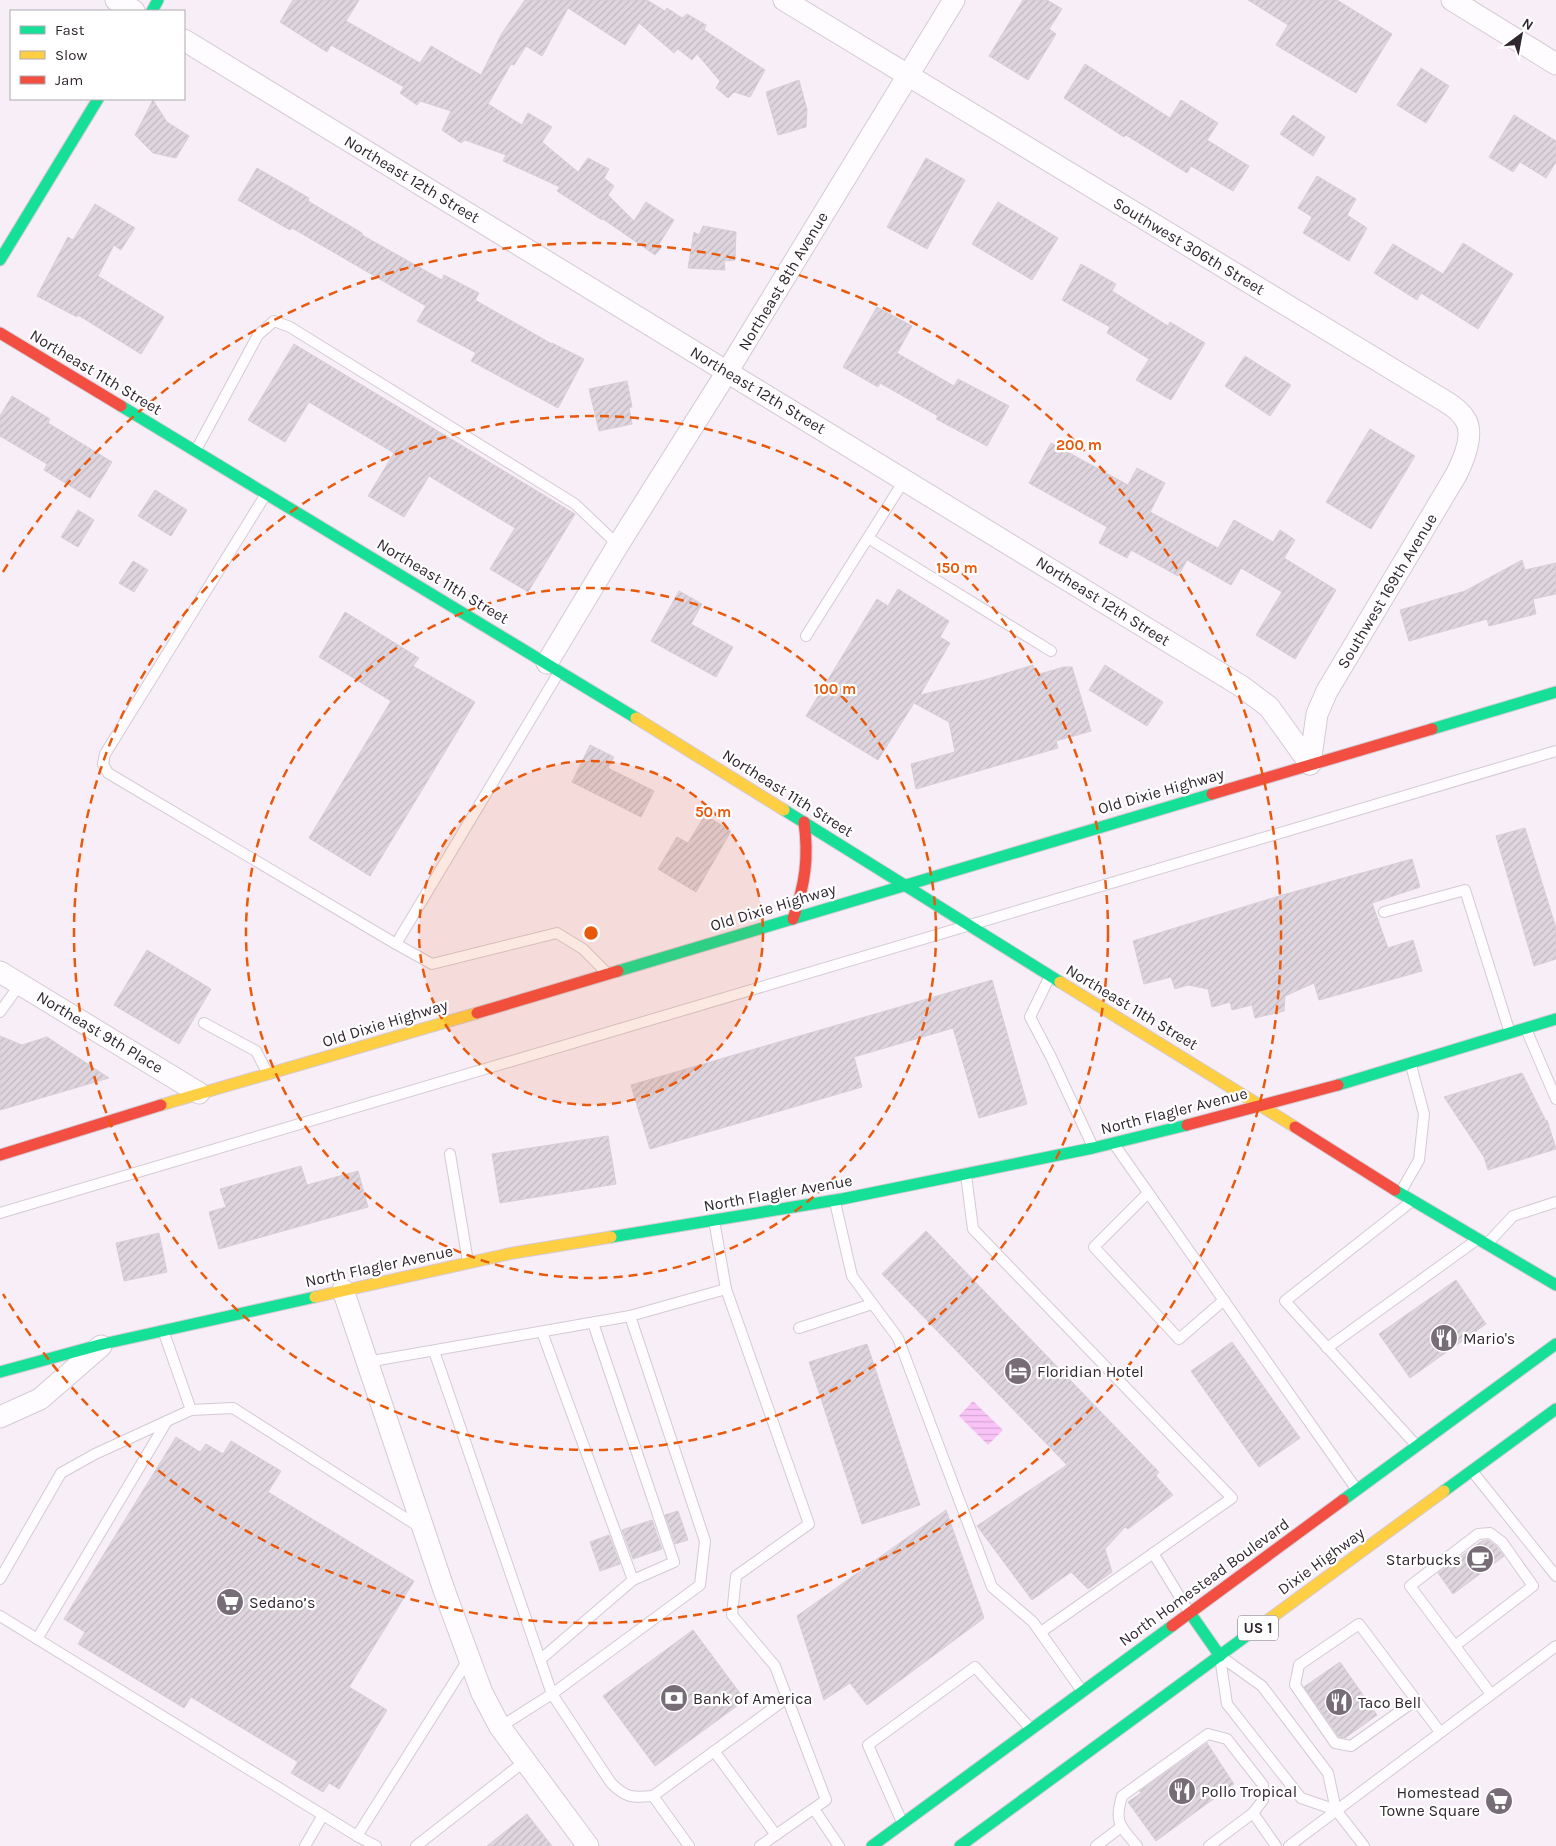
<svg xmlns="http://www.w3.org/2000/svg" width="1556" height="1846" viewBox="0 0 1556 1846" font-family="Karla,sans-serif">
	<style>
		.water { fill: url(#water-rules) }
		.building { fill: url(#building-hatch); stroke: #d7ced6 }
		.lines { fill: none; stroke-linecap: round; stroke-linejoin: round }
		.lane-casing { stroke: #d4cad3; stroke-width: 12 }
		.street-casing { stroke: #d4cad3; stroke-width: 23 }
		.fast-casing { stroke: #d4cad3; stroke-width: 13 }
		.slow-casing { stroke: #d4cad3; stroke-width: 13 }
		.jam-casing { stroke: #d4cad3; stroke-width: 13 }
		.lane { stroke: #fefcfe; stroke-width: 10 }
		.street { stroke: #fefcfe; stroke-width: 21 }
		.fast { stroke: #16e098; stroke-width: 11 }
		.slow { stroke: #ffcf43; stroke-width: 11 }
		.jam { stroke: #f24e42; stroke-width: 11 }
		.ring { fill: none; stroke: #e8590c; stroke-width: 2.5; stroke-dasharray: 9 6 }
		.labels { text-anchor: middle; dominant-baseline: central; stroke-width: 4.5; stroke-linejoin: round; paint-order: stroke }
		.shield { fill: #fff; stroke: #6f686e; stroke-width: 1 }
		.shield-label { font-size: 15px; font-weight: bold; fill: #312730 }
		.street-label { font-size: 16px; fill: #312730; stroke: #fff }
		.poi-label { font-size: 16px; fill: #312730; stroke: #fff; text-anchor: start }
		.centre { fill: #e8590c; stroke: #fff; stroke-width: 2.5 }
		.ring-label { font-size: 15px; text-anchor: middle; font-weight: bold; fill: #e8590c; stroke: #fff; stroke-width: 4.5; stroke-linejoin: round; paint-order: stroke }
	</style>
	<defs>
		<pattern id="water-rules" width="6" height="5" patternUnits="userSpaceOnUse" patternTransform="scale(1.25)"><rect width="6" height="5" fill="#f9c3f7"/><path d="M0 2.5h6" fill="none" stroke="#d6a8d4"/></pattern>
		<pattern id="building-hatch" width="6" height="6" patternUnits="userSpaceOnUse" patternTransform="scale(1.25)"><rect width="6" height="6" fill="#dfd5de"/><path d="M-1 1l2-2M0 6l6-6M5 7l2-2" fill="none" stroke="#c0b7bf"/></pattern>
	</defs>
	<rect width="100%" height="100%" fill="#f8eef8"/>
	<polygon class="water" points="973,1401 1003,1430 988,1445 959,1416"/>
	<g class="building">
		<polygon points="293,0 359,0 346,21 420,63 431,46 481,75 502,33 525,0 647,0 665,11 667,8 682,18 687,14 706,25 704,30 765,70 750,97 734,92 728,98 716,88 720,81 697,54 692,60 678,49 674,53 639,23 625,45 568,8 542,56 526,46 514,65 511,64 488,104 522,125 528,113 552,127 542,142 578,172 588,158 609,169 604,178 614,186 608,195 634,221 646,202 674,220 659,244 662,247 655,255 603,219 602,220 557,191 560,187 503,161 506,155 465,140 461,143 442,130 451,111 420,101 417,105 400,93 404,87 331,45 327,52 280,22"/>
		<polygon points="1023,0 1047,0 1062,9 1049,29 1056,34 1028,80 989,56"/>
		<polygon points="1248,0 1337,0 1392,34 1356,93 1276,45 1288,25"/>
		<polygon points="1085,64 1170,118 1181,100 1218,123 1207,140 1249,166 1233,191 1191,166 1187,173 1126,135 1124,137 1064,98"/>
		<polygon points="1421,68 1449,86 1426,123 1397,105"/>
		<polygon points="799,80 807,110 806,127 778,135 766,92"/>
		<polygon points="153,100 167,122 189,136 176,158 153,153 135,135"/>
		<polygon points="1293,115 1325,137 1313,156 1280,134"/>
		<polygon points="1514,115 1556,141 1556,162 1546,178 1520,162 1513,172 1489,157"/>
		<polygon points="926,158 965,180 927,249 887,227"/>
		<polygon points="257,168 309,198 308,201 362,233 362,235 442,280 444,275 479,293 475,300 552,344 552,343 584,359 558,408 471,361 476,353 417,321 426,306 292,228 290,230 238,200"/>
		<polygon points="1317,176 1356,199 1347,215 1367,228 1349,261 1303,233 1312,217 1298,208"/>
		<polygon points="998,202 1058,238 1032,280 972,244"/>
		<polygon points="95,204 135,228 121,250 114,245 98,276 164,317 141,354 78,315 77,317 37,296 68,237 73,240"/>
		<polygon points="703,226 736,232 735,260 724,261 725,270 688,268 694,232 699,235"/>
		<polygon points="1463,243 1513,274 1478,329 1421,293 1417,300 1374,273 1393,244 1443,274"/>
		<polygon points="1081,264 1116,284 1112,291 1168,326 1170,322 1205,343 1171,400 1136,380 1149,359 1107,333 1110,327 1062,300"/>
		<polygon points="877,307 912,326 897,353 954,386 958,379 1009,406 987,446 936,419 938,416 880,383 878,387 843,367"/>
		<polygon points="294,344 575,514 528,592 490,569 515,528 429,476 404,517 368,496 394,453 309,402 285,442 248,420"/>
		<polygon points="1245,356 1291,385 1270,416 1225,386"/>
		<polygon points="627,381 632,407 629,408 632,424 599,431 589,389"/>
		<polygon points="12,396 50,419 48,423 112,462 90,498 44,470 47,464 0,436 0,416"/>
		<polygon points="1370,429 1415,456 1371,529 1326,502"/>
		<polygon points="1051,443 1128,485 1137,468 1165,483 1150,512 1218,548 1234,520 1273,542 1280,530 1295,540 1284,558 1336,590 1295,659 1256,635 1282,592 1241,568 1231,585 1187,560 1178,576 1131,550 1127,558 1099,543 1107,527 1029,483"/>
		<polygon points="155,490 187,510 171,536 138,516"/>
		<polygon points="78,510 94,520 78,547 61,537"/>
		<polygon points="1522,560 1525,570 1556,563 1556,594 1533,599 1536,614 1489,626 1487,619 1409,641 1400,610 1465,591"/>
		<polygon points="133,561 148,570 134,592 119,583"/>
		<polygon points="898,589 949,621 940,637 950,643 920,695 984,680 1033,665 1036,675 1064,667 1072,667 1091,731 1056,741 1058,748 916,789 911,764 955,752 949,722 914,703 878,760 806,716 877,599 888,606"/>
		<polygon points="679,591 702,604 691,624 733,647 716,677 651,641"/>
		<polygon points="345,612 419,658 413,666 475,702 370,876 309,838 391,701 319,657"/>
		<polygon points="1105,665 1163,702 1147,726 1089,690"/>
		<polygon points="590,745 614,757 608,768 654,791 641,817 572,782"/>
		<polygon points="705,815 731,831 696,892 658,869 677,837 688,843"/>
		<polygon points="1525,828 1556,928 1556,959 1534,966 1496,836"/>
		<polygon points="1412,859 1420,887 1372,903 1388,948 1413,940 1422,971 1319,1000 1314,983 1285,996 1284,1011 1255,1018 1252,1005 1232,1010 1230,1002 1212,1007 1208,989 1188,985 1175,989 1171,977 1144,984 1133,941 1279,896"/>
		<polygon points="147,950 211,989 179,1044 114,1005"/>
		<polygon points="992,980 1027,1104 979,1118 953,1028 854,1057 862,1087 650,1149 631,1085"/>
		<polygon points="0,1036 22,1045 47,1037 109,1078 0,1110"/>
		<polygon points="1522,1073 1546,1121 1547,1120 1556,1149 1488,1170 1484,1157 1444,1097"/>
		<polygon points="608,1136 616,1184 500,1203 492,1154"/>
		<polygon points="301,1166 307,1185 358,1171 368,1207 219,1249 209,1212 226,1207 220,1189"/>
		<polygon points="926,1231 1159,1472 1156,1476 1173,1495 1128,1529 1125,1527 1105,1549 1112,1572 1088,1589 1071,1572 1032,1600 977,1526 1067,1465 882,1274"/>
		<polygon points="159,1233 167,1272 124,1281 116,1243"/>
		<polygon points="1456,1280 1486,1324 1410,1378 1379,1334"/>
		<polygon points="1232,1342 1300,1438 1259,1467 1191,1371"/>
		<polygon points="867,1344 920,1505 862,1524 809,1362"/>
		<polygon points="176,1437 200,1452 206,1444 223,1454 231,1441 281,1471 268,1492 414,1581 349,1687 387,1710 339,1789 329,1783 323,1792 291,1773 298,1762 191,1697 184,1708 78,1644 85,1632 64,1619"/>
		<polygon points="946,1510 984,1618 867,1705 850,1683 824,1700 797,1616"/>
		<polygon points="678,1511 688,1540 675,1544 665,1515"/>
		<polygon points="652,1520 662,1549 633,1559 622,1530"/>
		<polygon points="609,1535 620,1564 600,1571 590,1542"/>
		<polygon points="1488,1540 1496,1546 1504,1556 1453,1594 1438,1573 1482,1541"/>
		<polygon points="693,1630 745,1700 655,1766 603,1696"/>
		<polygon points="1340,1662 1377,1715 1345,1738 1339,1737 1304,1687"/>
		<polygon points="1207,1743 1234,1784 1156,1841 1128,1802 1141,1793 1140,1791"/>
		<polygon points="527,1814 552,1846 487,1846"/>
	</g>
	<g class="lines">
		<g class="lane-casing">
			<g id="lane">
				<polyline points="196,450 258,335 274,321 290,327 575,504 618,545"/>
				<polyline points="266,494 105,754 103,764 108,773 396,944 559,672"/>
				<polyline points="868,538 1051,651"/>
				<polyline points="806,636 905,479"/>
				<polyline points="1384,912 1465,890 1510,1033"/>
				<polyline points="396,944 432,964 557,933 583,949 605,971"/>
				<polyline points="1050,976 1030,1017 1051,1057 1093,1147"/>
				<polyline points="0,1012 20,984"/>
				<polyline points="204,1023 256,1051 268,1074"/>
				<polyline points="1526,1029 1556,1099"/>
				<polyline points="1114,1144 1357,1490"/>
				<polyline points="450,1154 468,1262"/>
				<polyline points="966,1175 973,1229 1232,1498 1041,1632"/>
				<polyline points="1148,1193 1094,1247 1179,1339 1224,1300"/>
				<polyline points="1400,1193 1419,1160 1424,1114 1411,1065"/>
				<polyline points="1412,1201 1285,1301 1417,1446"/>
				<polyline points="835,1202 852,1276 898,1338 992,1587 1033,1622 1082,1691"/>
				<polyline points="0,1213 1556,751"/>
				<polyline points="1487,1244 1513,1216 1556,1202"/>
				<polyline points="726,1289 809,1524 736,1576 732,1615 775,1666 826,1800 760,1846"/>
				<polyline points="593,1323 674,1562 633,1580"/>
				<polyline points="799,1328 872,1304"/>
				<polyline points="1327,1348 1475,1241"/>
				<path d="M434,1351L552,1694L611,1783C626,1798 633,1798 653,1796L689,1846"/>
				<polyline points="367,1362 630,1316"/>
				<polyline points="191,1410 233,1408 421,1528"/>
				<polyline points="1472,1471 1556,1576"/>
				<polyline points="1153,1553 1189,1612"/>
				<polyline points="0,1579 61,1473 95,1454 191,1410 164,1333"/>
				<polyline points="0,1616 357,1836"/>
				<polyline points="37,1639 167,1421"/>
				<polyline points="1456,1645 1533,1586 1502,1542 1490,1533 1478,1534 1410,1586 1491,1694"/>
				<polyline points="1220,1656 1262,1686 1328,1773 1336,1810 1364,1846"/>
				<polyline points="1220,1657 1227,1704 1301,1798 1336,1810"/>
				<polyline points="541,1659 633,1580 542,1332"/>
				<polyline points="1416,1700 1351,1746 1335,1743 1295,1685 1299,1665 1359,1624 1440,1732"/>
				<polyline points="500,1727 552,1694 700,1585 705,1541 630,1316 726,1289 714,1220"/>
				<polyline points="714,1751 776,1835"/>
				<polyline points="653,1796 787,1698"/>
				<polyline points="814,1809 839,1846"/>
				<polyline points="902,1822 868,1745 975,1667 1031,1729"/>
				<polyline points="305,1846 323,1815"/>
				<polyline points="376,1846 357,1836 468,1660"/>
				<polyline points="416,1846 525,1761"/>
				<polyline points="1096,1846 1121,1827"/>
				<path d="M1137,1846C1120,1826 1114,1822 1122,1796L1208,1734L1227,1739L1263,1785V1800L1253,1813"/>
				<polyline points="1209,1846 1253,1813 1276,1846"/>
				<polyline points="1289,1846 1556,1646"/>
			</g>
		</g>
		<g class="street-casing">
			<g id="street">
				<polyline points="116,0 134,11"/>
				<path d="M784,0L1448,403C1454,407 1461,412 1465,419C1475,434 1463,461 1456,475L1327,691L1317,714L1310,764"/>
				<polyline points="1452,0 1556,64"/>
				<polyline points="184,40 1241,686 1269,707 1310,764"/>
				<polyline points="547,663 618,545 727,372 954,0"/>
				<polyline points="0,972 199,1093"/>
				<polyline points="343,1290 444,1590 482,1693 500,1727 588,1846"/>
				<polyline points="0,1417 40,1399 101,1346"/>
			</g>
		</g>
		<g class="fast-casing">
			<g id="fast">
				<polyline points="152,11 158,0"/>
				<polyline points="0,260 98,99"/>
				<polyline points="121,406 636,718"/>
				<polyline points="1432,729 1556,692"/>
				<polyline points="784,810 1060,982"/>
				<polyline points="618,971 1212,794"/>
				<polyline points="1338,1085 1556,1019"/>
				<polyline points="1395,1190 1556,1285"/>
				<polyline points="611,1237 842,1199 1093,1148 1187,1125"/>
				<polyline points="0,1372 103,1344 315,1297"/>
				<polyline points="1444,1491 1556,1409"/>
				<polyline points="1343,1500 1556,1344"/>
				<polyline points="1190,1613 1220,1656"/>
				<polyline points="872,1846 1172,1626"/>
				<polyline points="960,1846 1249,1634"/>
			</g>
		</g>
		<g class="slow-casing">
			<g id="slow">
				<polyline points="636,718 784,810"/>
				<polyline points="1060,982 1295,1127"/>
				<polyline points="161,1105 477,1013"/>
				<polyline points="315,1297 513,1253 611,1237"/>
				<polyline points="1249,1634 1444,1491"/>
			</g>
		</g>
		<g class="jam-casing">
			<g id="jam">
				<polyline points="0,333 121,406"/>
				<polyline points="1212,794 1432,729"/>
				<path d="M793,919C805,884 809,858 804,822"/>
				<polyline points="477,1013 618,971"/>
				<polyline points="1187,1125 1338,1085"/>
				<polyline points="1295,1127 1395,1190"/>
				<polyline points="0,1155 161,1105"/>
				<polyline points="1172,1626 1343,1500"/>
			</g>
		</g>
		<use href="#lane" class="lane"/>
		<use href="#street" class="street"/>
		<use href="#fast" class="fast"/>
		<use href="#slow" class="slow"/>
		<use href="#jam" class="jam"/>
	</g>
	<circle cx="591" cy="933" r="172" fill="#e8590c" fill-opacity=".12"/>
	<g class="ring">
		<circle cx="591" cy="933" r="172"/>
		<circle cx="591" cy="933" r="345"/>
		<circle cx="591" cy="933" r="517"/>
		<path d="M3 572A690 690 0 1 1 3 1294"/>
	</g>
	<defs>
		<g id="restaurant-disc" transform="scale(1.4375)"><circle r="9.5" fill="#776d76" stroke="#fff"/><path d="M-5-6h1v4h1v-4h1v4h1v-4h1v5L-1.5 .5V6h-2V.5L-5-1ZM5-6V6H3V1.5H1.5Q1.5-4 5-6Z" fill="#fff"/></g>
		<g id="hotel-disc" transform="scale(1.4375)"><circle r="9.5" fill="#776d76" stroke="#fff"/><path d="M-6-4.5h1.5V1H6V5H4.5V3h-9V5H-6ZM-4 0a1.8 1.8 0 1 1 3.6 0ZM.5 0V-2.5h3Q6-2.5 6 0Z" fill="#fff"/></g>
		<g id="cafe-disc" transform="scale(1.4375)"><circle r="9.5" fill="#776d76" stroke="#fff"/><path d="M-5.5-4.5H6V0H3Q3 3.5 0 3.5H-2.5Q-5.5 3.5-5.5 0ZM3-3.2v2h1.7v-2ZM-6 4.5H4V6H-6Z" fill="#fff"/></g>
		<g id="supermarket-disc" transform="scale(1.4375)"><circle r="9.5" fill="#776d76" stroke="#fff"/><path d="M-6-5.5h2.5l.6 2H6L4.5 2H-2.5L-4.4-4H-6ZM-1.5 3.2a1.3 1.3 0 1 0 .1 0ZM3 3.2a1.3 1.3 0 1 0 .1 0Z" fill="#fff"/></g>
		<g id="bank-disc" transform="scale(1.4375)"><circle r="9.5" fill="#776d76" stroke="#fff"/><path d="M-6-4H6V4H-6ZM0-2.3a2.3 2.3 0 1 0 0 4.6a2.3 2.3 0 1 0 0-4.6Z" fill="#fff"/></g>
	</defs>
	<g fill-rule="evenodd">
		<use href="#restaurant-disc" x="1444" y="1338"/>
		<use href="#hotel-disc" x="1018" y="1371"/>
		<use href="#cafe-disc" x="1480" y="1559"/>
		<use href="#supermarket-disc" x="230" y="1602"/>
		<use href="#bank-disc" x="674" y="1698"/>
		<use href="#restaurant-disc" x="1339" y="1702"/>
		<use href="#restaurant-disc" x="1182" y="1791"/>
		<use href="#supermarket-disc" x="1499" y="1801"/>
	</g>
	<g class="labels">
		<rect class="shield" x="1238" y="1615.5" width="40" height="25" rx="4"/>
		<g class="shield-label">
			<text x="1258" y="1628">US 1</text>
		</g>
		<g class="street-label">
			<text transform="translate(412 179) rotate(31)">Northeast 12th Street</text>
			<text transform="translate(1189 246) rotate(31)">Southwest 306th Street</text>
			<text transform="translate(783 281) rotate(-59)">Northeast 8th Avenue</text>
			<text transform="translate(96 372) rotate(31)">Northeast 11th Street</text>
			<text transform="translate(758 390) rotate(31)">Northeast 12th Street</text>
			<text transform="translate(443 581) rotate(31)">Northeast 11th Street</text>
			<text transform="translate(1387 591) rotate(-59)">Southwest 169th Avenue</text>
			<text transform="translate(1103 601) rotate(32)">Northeast 12th Street</text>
			<text transform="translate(1161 791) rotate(-16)">Old Dixie Highway</text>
			<text transform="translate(788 793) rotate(32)">Northeast 11th Street</text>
			<text transform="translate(773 907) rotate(-17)">Old Dixie Highway</text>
			<text transform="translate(1132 1007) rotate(31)">Northeast 11th Street</text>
			<text transform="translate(385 1023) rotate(-17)">Old Dixie Highway</text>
			<text transform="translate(100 1032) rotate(31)">Northeast 9th Place</text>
			<text transform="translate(1174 1111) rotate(-14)">North Flagler Avenue</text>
			<text transform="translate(778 1193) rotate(-10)">North Flagler Avenue</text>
			<text transform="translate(379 1266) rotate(-12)">North Flagler Avenue</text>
			<text transform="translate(1321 1561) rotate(-36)">Dixie Highway</text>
			<text transform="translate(1204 1582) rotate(-36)">North Homestead Boulevard</text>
		</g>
		<g class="poi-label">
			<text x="1463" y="1338">Mario's</text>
			<text x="1037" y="1371">Floridian Hotel</text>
			<text x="1461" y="1559" text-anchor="end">Starbucks</text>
			<text x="249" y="1602">Sedano’s</text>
			<text x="693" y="1698">Bank of America</text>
			<text x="1358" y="1702">Taco Bell</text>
			<text x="1201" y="1791">Pollo Tropical</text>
			<text x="1480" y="1792" text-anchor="end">Homestead<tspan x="1480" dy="18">Towne Square</tspan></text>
		</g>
	</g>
	<circle cx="591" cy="933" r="8" class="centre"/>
	<g class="ring-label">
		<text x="1079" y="450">200 m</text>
		<text x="957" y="573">150 m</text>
		<text x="835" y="694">100 m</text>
		<text x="713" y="817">50 m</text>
	</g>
	<rect x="10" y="10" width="175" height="90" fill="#ffffff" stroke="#ada9ac"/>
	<rect x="20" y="26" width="25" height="8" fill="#16e098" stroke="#ada9ac"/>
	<text x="55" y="35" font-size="15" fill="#312730">Fast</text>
	<rect x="20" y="51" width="25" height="8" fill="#ffcf43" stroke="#ada9ac"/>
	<text x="55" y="60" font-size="15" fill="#312730">Slow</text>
	<rect x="20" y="76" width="25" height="8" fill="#f24e42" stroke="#ada9ac"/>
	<text x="55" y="85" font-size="15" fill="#312730">Jam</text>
	<g transform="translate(1521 35) rotate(32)" stroke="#ffffff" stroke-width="4" paint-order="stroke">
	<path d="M0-4L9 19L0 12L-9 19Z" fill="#312730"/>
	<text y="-8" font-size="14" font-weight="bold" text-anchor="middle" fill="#312730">N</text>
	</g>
</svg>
